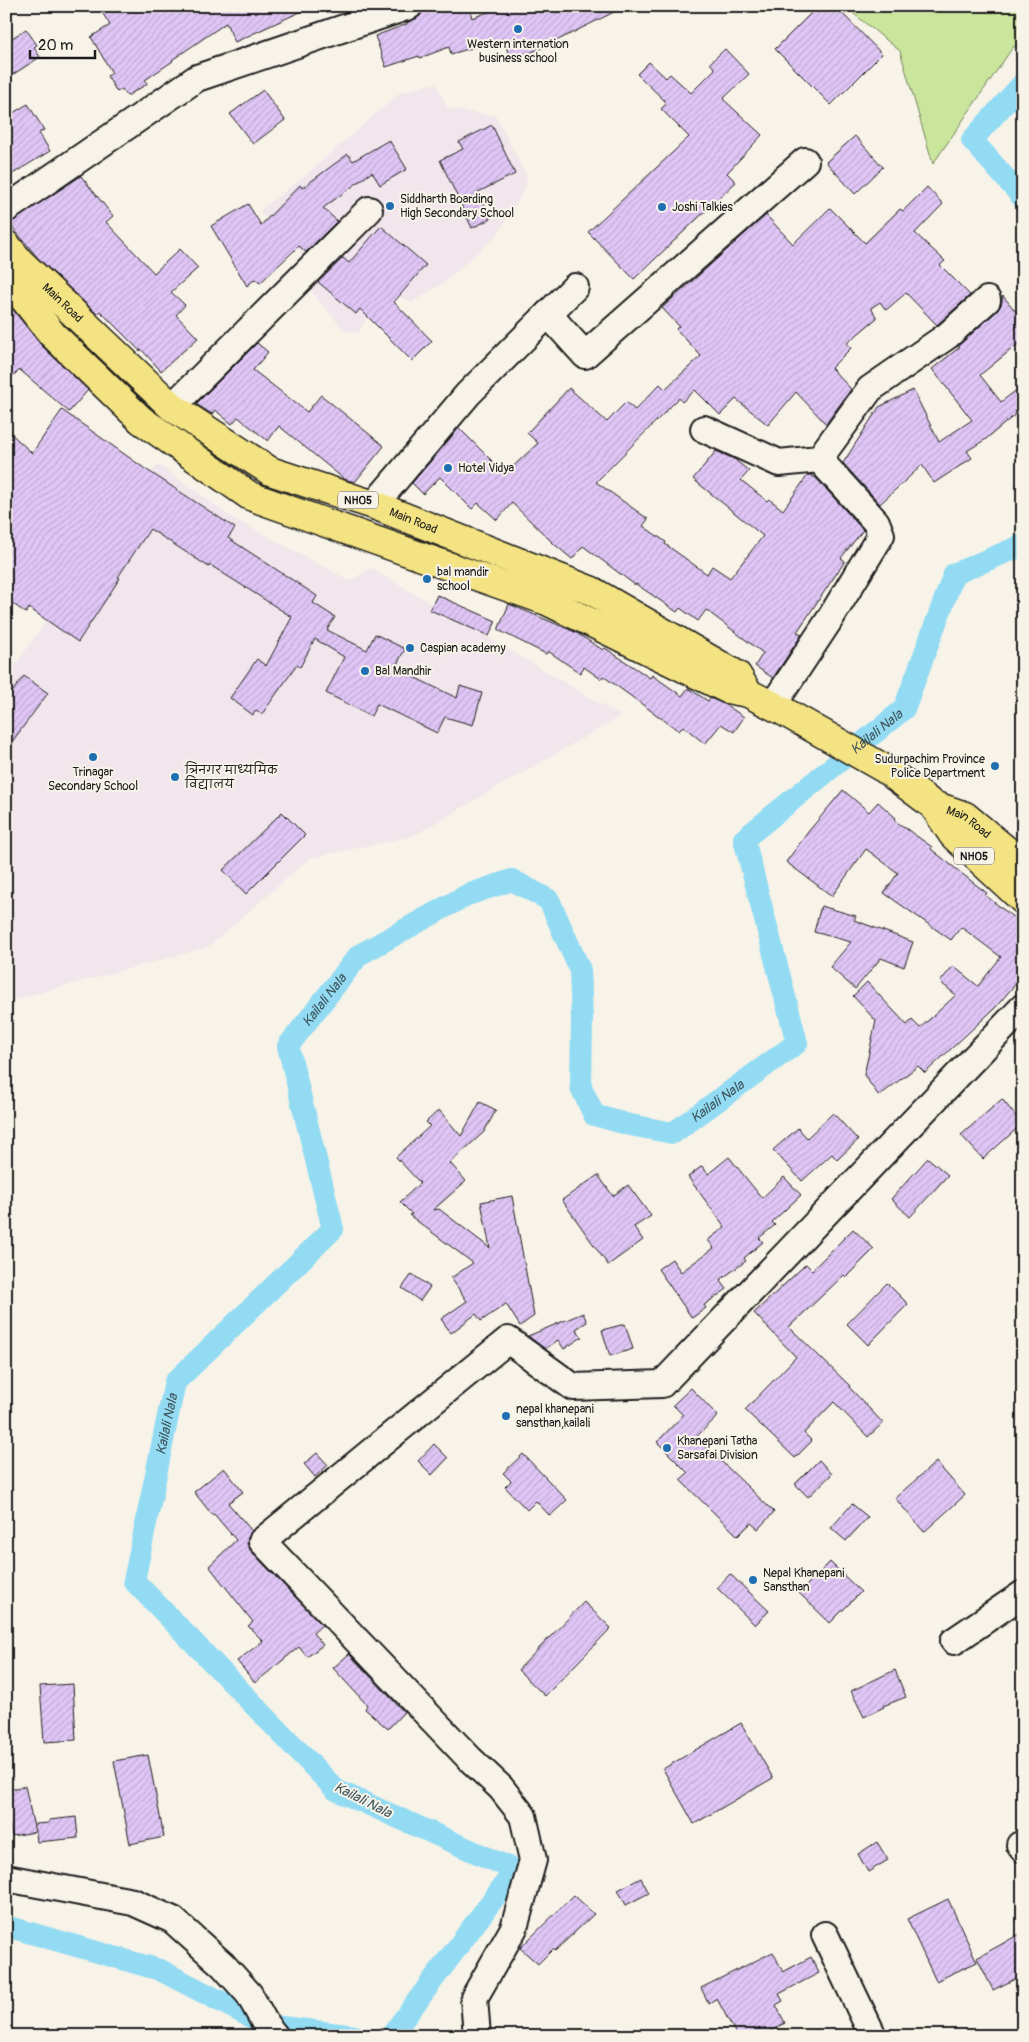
<svg xmlns="http://www.w3.org/2000/svg" width="1029" height="2042" viewBox="0 0 1029 2042" font-family="Pangolin,'Playpen Sans Deva',sans-serif">
	<style>
		.built { fill: #f0e6ec }
		.grass { fill: #cae69d; stroke: #73815c }
		.lines { fill: none; stroke-linecap: round; stroke-linejoin: round }
		.canal { stroke: #92dbf3; stroke-width: 22 }
		.building { fill: url(#building-hatch); stroke: #1c1c1c }
		.minor-casing { stroke: #1c1c1c; stroke-width: 30 }
		.major-casing { stroke: #1c1c1c; stroke-width: 31 }
		.minor { stroke: #f7f3e8; stroke-width: 26 }
		.major { stroke: #f4e382; stroke-width: 28 }
		.poi-dot { fill: #1f6fb2; stroke: #f7f3e8; stroke-width: 2 }
		.labels { text-anchor: middle; dominant-baseline: central; stroke-width: 4; stroke-linejoin: round; paint-order: stroke }
		.shield { fill: #f7f3e8; stroke: #5e5c59; stroke-width: 1 }
		.shield-label { font-size: 11px; font-weight: bold; fill: #1c1c1c }
		.poi-label { font-size: 12px; fill: #1c1c1c; stroke: #f7f3e8; text-anchor: start }
		.street-label { font-size: 12px; fill: #1c1c1c; stroke: #f7f3e8 }
		.water-label { font-size: 14px; font-style: italic; fill: #3f555c; stroke: #f7f3e8 }
	</style>
	<defs>
		<pattern id="building-hatch" width="6" height="6" patternUnits="userSpaceOnUse" patternTransform="scale(1.25)"><rect width="6" height="6" fill="#e0c6f6"/><path d="M-1 1l2-2M0 6l6-6M5 7l2-2" fill="none" stroke="#c0aad2"/></pattern>
	</defs>
	<rect width="100%" height="100%" fill="#f7f3e8"/>
	<filter id="ink" filterUnits="userSpaceOnUse"><feTurbulence type="fractalNoise" baseFrequency=".02" numOctaves="2"/><feDisplacementMap in="SourceGraphic" scale="10" xChannelSelector="R" yChannelSelector="G"/><feConvolveMatrix kernelMatrix="1 2 1 2 8 2 1 2 1" color-interpolation-filters="sRGB"/></filter>
	<g filter="url(#ink)">
		<g class="built">
			<polygon points="436,83 448,109 496,116 528,180 518,201 497,235 444,283 412,302 382,290 359,332 345,331 312,292 307,276 309,260 259,211 301,179 401,92"/>
			<polygon points="158,464 233,518 350,581 371,568 621,716 413,836 310,858 208,947 6,1002 6,678"/>
		</g>
		<polygon class="grass" points="844,6 1023,6 1023,45 1013,47 933,164 900,51"/>
		<g class="lines">
			<g class="canal">
				<polyline points="1023,83 972,140 1023,198"/>
				<polyline points="6,1928 13,1928 160,1970 266,2025 355,2036"/>
				<path id="s1" d="M391,2036L515,1870L336,1790L134,1581L175,1382L333,1229L288,1046L359,955L467,895L512,880L549,900L580,970L582,1020L581,1087L594,1115L630,1125L673,1133L797,1043L744,839L904,709L954,574L1023,545"/>
			</g>
		</g>
		<g class="building">
			<polygon points="98,6 313,6 235,42 226,23 172,60 173,61 145,80 147,84 127,96 122,89 117,92 107,76 112,73 91,37 110,25"/>
			<polygon points="431,6 469,6 472,18 504,6 626,6 542,48 511,60 503,39 451,54 449,47 420,58 419,56 386,67 375,36 407,24 407,23 420,16 424,9"/>
			<polygon points="818,6 835,6 882,54 831,105 775,49"/>
			<polygon points="26,29 37,45 34,47 40,57 6,79 6,42"/>
			<polygon points="725,49 749,74 723,99 762,135 727,173 736,182 634,279 588,232 689,137 661,109 667,103 637,74 649,62 666,78 670,74 691,93 715,69 710,63"/>
			<polygon points="263,90 285,120 253,144 230,114"/>
			<polygon points="28,104 44,130 39,133 50,151 6,178 6,117"/>
			<polygon points="492,125 515,174 478,192 490,219 472,228 440,160 463,149 459,142"/>
			<polygon points="855,136 883,167 855,194 826,162"/>
			<polygon points="389,140 407,169 380,185 372,172 323,208 337,221 306,252 299,246 260,283 255,279 247,286 211,226 248,204 261,225 300,185 302,188 348,154 353,161"/>
			<polygon points="81,176 113,216 106,222 154,273 180,249 198,268 171,292 185,305 176,315 198,338 161,371 141,349 140,351 100,311 97,314 37,257 9,223"/>
			<polygon points="927,187 943,204 915,233 945,261 940,265 970,295 937,325 906,293 886,310 880,302 871,308 877,318 847,343 851,348 831,368 851,389 826,424 796,392 768,425 736,399 720,415 695,390 682,402 679,398 596,482 648,519 643,526 666,542 665,544 707,574 712,566 730,578 763,536 693,479 716,451 734,459 749,471 741,480 767,501 769,499 783,510 808,475 811,475 817,479 863,530 841,558 845,561 797,632 802,634 773,678 755,666 763,653 706,610 698,621 680,608 677,612 636,584 635,585 583,546 572,559 554,544 512,503 497,520 478,503 472,509 440,477 423,494 412,483 459,428 505,474 538,443 527,433 569,388 607,422 626,402 635,410 660,384 665,389 701,356 676,329 679,326 662,308 766,215 793,244 830,208 865,243 900,209 903,211"/>
			<polygon points="381,226 426,265 394,302 432,341 412,361 360,309 356,314 318,282 343,258 349,263"/>
			<polygon points="1003,296 1023,320 1023,340 980,375 1001,402 1023,385 1023,408 986,439 967,451 972,458 934,483 922,465 880,504 843,463 879,407 913,390 939,442 972,420 932,369 960,347 958,346 997,311 1001,305"/>
			<polygon points="6,301 41,345 88,390 69,412 20,370 6,381"/>
			<polygon points="257,343 268,352 253,370 307,412 321,395 384,446 355,482 344,479 279,426 268,441 238,417 232,424 215,410 212,414 196,404"/>
			<polygon points="62,410 144,468 235,528 228,538 317,596 313,603 335,617 327,630 367,650 375,634 405,649 395,668 457,698 460,686 482,693 473,725 445,717 437,733 377,704 371,716 326,693 344,657 315,639 300,667 297,665 262,714 256,710 253,715 230,698 257,659 266,666 292,617 210,565 209,567 150,529 118,577 120,578 78,642 29,608 26,613 6,599 6,429 32,453"/>
			<polygon points="437,595 496,621 489,636 430,610"/>
			<polygon points="509,604 575,632 603,650 605,648 650,678 652,675 682,696 688,688 708,701 710,698 726,705 744,717 734,732 721,724 705,744 683,726 679,731 603,676 601,679 584,667 580,673 548,651 546,654 498,630"/>
			<polygon points="24,676 48,693 6,750 6,700"/>
			<polygon points="843,790 869,812 878,802 896,818 894,820 932,847 931,849 975,884 987,893 985,895 1023,925 1023,975 995,1008 925,1073 918,1066 879,1096 864,1075 876,1021 853,996 867,982 907,1025 912,1020 920,1028 956,995 940,982 953,966 978,986 1001,957 961,927 951,940 884,893 898,873 866,849 832,896 786,862 808,832"/>
			<polygon points="282,812 305,835 246,894 223,870"/>
			<polygon points="821,906 856,916 854,920 913,942 904,967 881,958 855,989 830,967 851,942 814,932"/>
			<polygon points="1002,1099 1022,1124 983,1159 961,1135"/>
			<polygon points="480,1102 496,1110 484,1132 450,1163 466,1181 433,1210 439,1209 490,1248 481,1202 512,1196 534,1316 520,1326 506,1304 481,1321 476,1314 451,1333 441,1319 467,1301 451,1278 473,1263 409,1215 412,1214 400,1202 420,1183 396,1157 430,1126 426,1122 439,1110 461,1136"/>
			<polygon points="833,1113 858,1140 837,1160 832,1154 802,1181 773,1150 798,1128 807,1138"/>
			<polygon points="729,1157 762,1198 784,1177 801,1195 772,1222 775,1225 759,1238 763,1242 744,1258 746,1261 720,1280 727,1289 704,1305 706,1308 692,1318 658,1269 672,1259 681,1272 714,1248 708,1240 725,1227 688,1177 702,1166 708,1174"/>
			<polygon points="928,1158 948,1175 910,1217 891,1199"/>
			<polygon points="598,1175 613,1196 628,1185 651,1216 634,1227 643,1240 608,1265 562,1200"/>
			<polygon points="853,1229 874,1249 846,1277 844,1275 789,1327 850,1386 849,1387 883,1423 868,1437 834,1402 804,1433 812,1441 795,1458 745,1410 796,1357 754,1313 806,1264 812,1270"/>
			<polygon points="412,1274 430,1287 420,1301 402,1288"/>
			<polygon points="887,1283 908,1304 868,1345 847,1324"/>
			<polygon points="583,1313 587,1322 576,1329 582,1337 564,1349 558,1340 545,1349 528,1336"/>
			<polygon points="625,1324 633,1349 610,1356 602,1330"/>
			<polygon points="691,1388 718,1416 696,1437 774,1512 758,1529 751,1523 738,1536 680,1480 688,1473 657,1442 683,1415 673,1405"/>
			<polygon points="434,1444 448,1458 432,1475 418,1461"/>
			<polygon points="317,1453 328,1465 315,1477 304,1464"/>
			<polygon points="523,1454 567,1500 550,1516 536,1501 527,1510 505,1487 511,1481 503,1473"/>
			<polygon points="819,1460 832,1474 808,1497 795,1484"/>
			<polygon points="936,1462 965,1495 924,1532 895,1498"/>
			<polygon points="224,1468 243,1492 228,1503 252,1531 248,1537 247,1544 251,1551 322,1625 313,1633 323,1645 307,1657 299,1647 255,1683 237,1661 263,1641 248,1626 253,1622 209,1566 236,1540 214,1514 213,1516 194,1492"/>
			<polygon points="852,1504 868,1517 846,1541 831,1528"/>
			<polygon points="830,1562 861,1592 830,1623 799,1593"/>
			<polygon points="730,1574 769,1611 755,1625 717,1588"/>
			<polygon points="584,1602 611,1628 545,1696 518,1670"/>
			<polygon points="349,1654 404,1712 388,1729 365,1709 367,1705 333,1668"/>
			<polygon points="895,1670 906,1697 883,1706 884,1707 864,1717 851,1691"/>
			<polygon points="73,1684 76,1740 44,1742 40,1686"/>
			<polygon points="741,1723 773,1778 694,1824 663,1769"/>
			<polygon points="148,1755 164,1837 130,1844 114,1761"/>
			<polygon points="25,1786 35,1832 12,1836 6,1809 6,1790"/>
			<polygon points="76,1817 78,1838 37,1842 35,1824 49,1823 49,1820"/>
			<polygon points="877,1842 888,1860 868,1872 858,1854"/>
			<polygon points="641,1878 649,1893 626,1905 618,1890"/>
			<polygon points="574,1895 594,1914 555,1951 553,1949 538,1964 520,1948"/>
			<polygon points="948,1899 977,1962 936,1981 907,1919"/>
			<polygon points="1023,1932 1023,1975 993,1990 977,1958"/>
			<polygon points="773,1952 783,1972 811,1957 819,1973 779,1994 783,2001 776,2005 785,2023 761,2036 737,2036 717,1999 709,2004 701,1988"/>
		</g>
		<g class="lines">
			<g class="minor-casing">
				<g id="minor">
					<polyline points="6,209 197,78 409,6"/>
					<polyline points="548,314 585,355 805,161"/>
					<polyline points="172,407 369,210"/>
					<polyline points="704,429 779,463 819,459"/>
					<polyline points="374,505 468,394 575,287"/>
					<polyline points="773,705 828,622 881,535 876,522 819,459 870,389 947,336 987,300"/>
					<polyline points="954,1641 1023,1594"/>
					<polyline points="1020,1845 1023,1849"/>
					<polyline points="6,1878 133,1902 173,1920 223,1965 249,1994 266,2025 275,2036"/>
					<polyline points="825,1935 873,2036"/>
					<polyline points="477,2036 474,1998 514,1928 533,1860 523,1816 501,1788 470,1759 262,1541 508,1340 573,1387 662,1384 1023,1007"/>
				</g>
			</g>
			<g class="major-casing">
				<g id="major">
					<path id="s2" d="M6,245L20,262L172,407L270,471L374,505L592,591L737,675L746,690"/>
					<path id="s3" d="M6,276L52,334L141,420L250,496L547,601L727,689L748,693L783,711L885,769L933,805L965,816L1023,864"/>
					<polyline points="933,805 953,835 1023,900"/>
				</g>
			</g>
			<use href="#minor" class="minor"/>
			<use href="#major" class="major"/>
		</g>
	</g>
	<g class="poi-dot">
		<circle cx="518" cy="29" r="5"/>
		<circle cx="390" cy="206" r="5"/>
		<circle cx="662" cy="207" r="5"/>
		<circle cx="448" cy="468" r="5"/>
		<circle cx="427" cy="579" r="5"/>
		<circle cx="410" cy="648" r="5"/>
		<circle cx="365" cy="671" r="5"/>
		<circle cx="93" cy="757" r="5"/>
		<circle cx="995" cy="766" r="5"/>
		<circle cx="175" cy="777" r="5"/>
		<circle cx="506" cy="1416" r="5"/>
		<circle cx="667" cy="1448" r="5"/>
		<circle cx="753" cy="1580" r="5"/>
	</g>
	<g class="labels">
		<g class="shield">
			<rect x="338" y="491.5" width="40" height="17" rx="4"/>
			<rect x="954" y="847.5" width="40" height="17" rx="4"/>
		</g>
		<g class="shield-label">
			<text x="358" y="500">NH05</text>
			<text x="974" y="856">NH05</text>
		</g>
		<g class="poi-label">
			<text x="518" y="44" text-anchor="middle">Western internation<tspan x="518" dy="14">business school</tspan></text>
			<text x="400" y="199">Siddharth Boarding<tspan x="400" dy="14">High Secondary School</tspan></text>
			<text x="672" y="207">Joshi Talkies</text>
			<text x="458" y="468">Hotel Vidya</text>
			<text x="437" y="572">bal mandir<tspan x="437" dy="14">school</tspan></text>
			<text x="420" y="648">Caspian academy</text>
			<text x="375" y="671">Bal Mandhir</text>
			<text x="985" y="759" text-anchor="end">Sudurpachim Province<tspan x="985" dy="14">Police Department</tspan></text>
			<text x="185" y="770">त्रिनगर माध्यमिक<tspan x="185" dy="14">विद्यालय</tspan></text>
			<text x="93" y="772" text-anchor="middle">Trinagar<tspan x="93" dy="14">Secondary School</tspan></text>
			<text x="516" y="1409">nepal khanepani<tspan x="516" dy="14">sansthan,kailali</tspan></text>
			<text x="677" y="1441">Khanepani Tatha<tspan x="677" dy="14">Sarsafai Division</tspan></text>
			<text x="763" y="1573">Nepal Khanepani<tspan x="763" dy="14">Sansthan</tspan></text>
		</g>
		<g class="street-label">
			<text stroke="none"><textPath href="#s2" startOffset="81">Main Road</textPath></text>
			<text stroke="none"><textPath href="#s2" startOffset="501">Main Road</textPath></text>
			<text stroke="none"><textPath href="#s3" startOffset="1124">Main Road</textPath></text>
		</g>
		<g class="water-label">
			<text stroke="none"><textPath href="#s1" startOffset="2474">Kailali Nala</textPath></text>
			<text stroke="none"><textPath href="#s1" startOffset="1364">Kailali Nala</textPath></text>
			<text stroke="none"><textPath href="#s1" startOffset="1994">Kailali Nala</textPath></text>
			<text stroke="none"><textPath href="#s1" startOffset="854">Kailali Nala</textPath></text>
			<text transform="translate(363 1800) rotate(27)">Kailali Nala</text>
		</g>
	</g>
	<rect width="1029" height="2042" fill="none" stroke="#f7f3e8" stroke-width="25"/>
	<rect x="12" y="12" width="1004" height="2017" fill="none" stroke="#1c1c1c" stroke-width="2" filter="url(#ink)"/>
	<path d="M30 50v8h65v-8" fill="none" stroke="#1c1c1c" stroke-width="2.5"/>
	<text x="38" y="50" font-size="15" fill="#1c1c1c" stroke="#f7f3e8" stroke-width="4" paint-order="stroke">20 m</text>
</svg>
